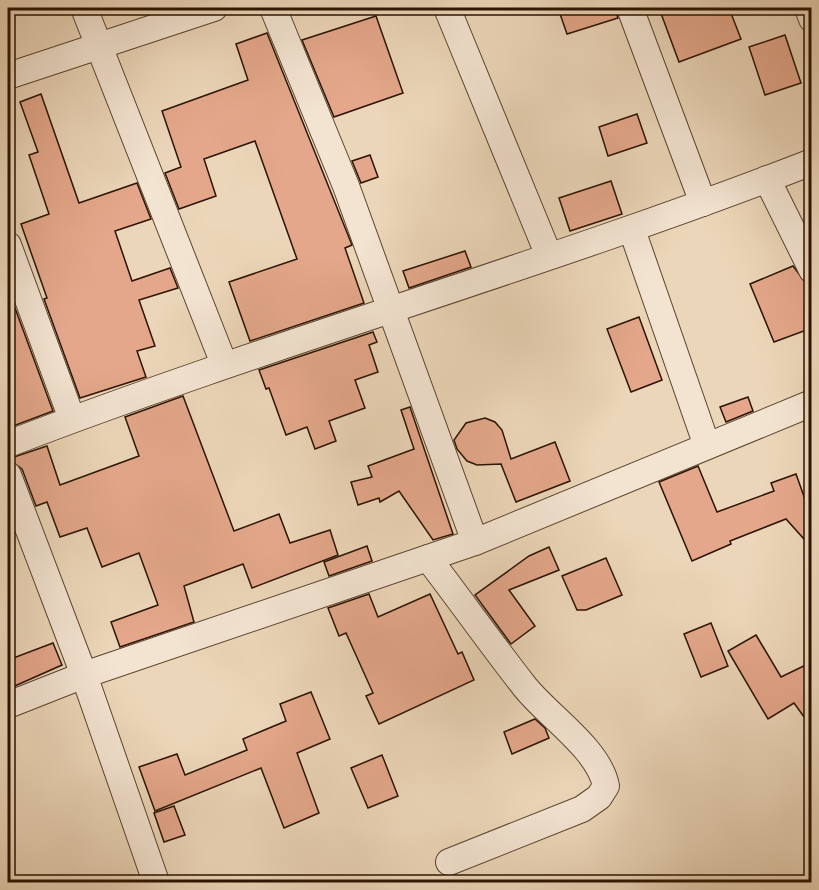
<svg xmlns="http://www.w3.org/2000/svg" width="819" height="890" viewBox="0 0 819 890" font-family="'Libre Caslon Text',serif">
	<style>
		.building { fill: #e4a78b; stroke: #2a1300; stroke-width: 1.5 }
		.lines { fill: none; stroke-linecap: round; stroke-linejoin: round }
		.street-casing { stroke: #5a442e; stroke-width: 28 }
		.street { stroke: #f3e4d2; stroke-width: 26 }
	</style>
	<rect width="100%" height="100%" fill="#ecd6b9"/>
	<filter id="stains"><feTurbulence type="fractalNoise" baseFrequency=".00333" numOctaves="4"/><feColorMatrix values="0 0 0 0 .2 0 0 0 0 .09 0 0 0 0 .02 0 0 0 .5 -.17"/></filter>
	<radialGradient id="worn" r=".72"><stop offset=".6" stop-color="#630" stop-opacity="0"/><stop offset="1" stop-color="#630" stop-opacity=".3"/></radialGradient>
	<g class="building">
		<polygon points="558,8 615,8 618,18 567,34"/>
		<polygon points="659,8 729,8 741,39 679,62"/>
		<polygon points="376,16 403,93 334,117 302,40"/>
		<polygon points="267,33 352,245 345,248 364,303 250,341 229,282 297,259 255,141 204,159 216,196 179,209 165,173 181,167 162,111 248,80 236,44"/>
		<polygon points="785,35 801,83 765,95 749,47"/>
		<polygon points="41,94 79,203 137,183 151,219 115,231 132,281 170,268 178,288 139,300 155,346 137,351 146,377 80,398 44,299 47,298 21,224 49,214 29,155 38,152 20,102"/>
		<polygon points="637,114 647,143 608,156 599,127"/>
		<polygon points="370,155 378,177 361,183 352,161"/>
		<polygon points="611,181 622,214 570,231 559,198"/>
		<polygon points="465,251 471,267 409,288 403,271"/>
		<polygon points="793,266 806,283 812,298 812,328 774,342 750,284"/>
		<polygon points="15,308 53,411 8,428 8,311"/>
		<polygon points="639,317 662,380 631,392 607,329"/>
		<polygon points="373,332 377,342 369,345 378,372 355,380 365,408 329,421 336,441 315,449 307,427 286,435 269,388 266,389 259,370"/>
		<polygon points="183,396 234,531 279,514 290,543 330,530 338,555 252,588 243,564 184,586 194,622 120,647 111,622 158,605 139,553 102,567 87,528 60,537 47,502 36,506 22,469 8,459 47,446 60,485 139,456 125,417"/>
		<polygon points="748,397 753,411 726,422 720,407"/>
		<polygon points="410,407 453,534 433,540 399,491 380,502 379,498 358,505 351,482 372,477 368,466 414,449 401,410"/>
		<polygon points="485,418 495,422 502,430 511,459 555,442 570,481 516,502 501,464 477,465 467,461 457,449 454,440 466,423"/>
		<polygon points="698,466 717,512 774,491 771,483 796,474 812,519 812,548 786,519 730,541 731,544 692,561 659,482"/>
		<polygon points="367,546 372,561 329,576 324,562"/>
		<polygon points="549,547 559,570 509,590 535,626 511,644 475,595 529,556"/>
		<polygon points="606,558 622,595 586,610 577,610 562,576"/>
		<polygon points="369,594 378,617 430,594 458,654 462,652 474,680 379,724 366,696 373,693 346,633 339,636 328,608"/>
		<polygon points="711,623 728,666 701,677 684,634"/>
		<polygon points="756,635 781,677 812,662 812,728 794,703 768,719 728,651"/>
		<polygon points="53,643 62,665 8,689 8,660"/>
		<polygon points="311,692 330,739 297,753 319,813 284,828 261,768 155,811 139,767 177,754 185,775 247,750 243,739 286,721 280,704"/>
		<polygon points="535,719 545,728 549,738 512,754 504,732"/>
		<polygon points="382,755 398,796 368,808 351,768"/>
		<polygon points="174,806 185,835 164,842 154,813"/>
	</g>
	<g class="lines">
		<g class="street-casing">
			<g id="street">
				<polyline points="84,8 224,364"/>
				<polyline points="273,8 346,186 475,542"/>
				<polyline points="447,8 549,256"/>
				<polyline points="630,8 703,203"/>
				<polyline points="808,8 812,19"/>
				<polyline points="8,76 214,8"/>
				<polyline points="767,179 812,270"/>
				<polyline points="632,230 707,446"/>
				<polyline points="8,245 72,419"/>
				<path d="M8,444C273,342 547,265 812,162"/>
				<polyline points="8,475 84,675 156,882"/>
				<path d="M428,558C461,601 492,645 525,687C548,716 599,749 606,786L599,797L582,809L449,862"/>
				<polyline points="8,705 84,675 475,542 812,403"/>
			</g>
		</g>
		<use href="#street" class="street"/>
	</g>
	<rect width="819" height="890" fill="none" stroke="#ecd6b9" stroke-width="30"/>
	<rect x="9" y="9" width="801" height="872" fill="none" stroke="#2a1300" stroke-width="3"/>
	<rect x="15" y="15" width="789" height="860" fill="none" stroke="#2a1300" stroke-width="1.5"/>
	<rect width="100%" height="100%" filter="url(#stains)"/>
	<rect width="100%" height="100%" fill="url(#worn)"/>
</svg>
